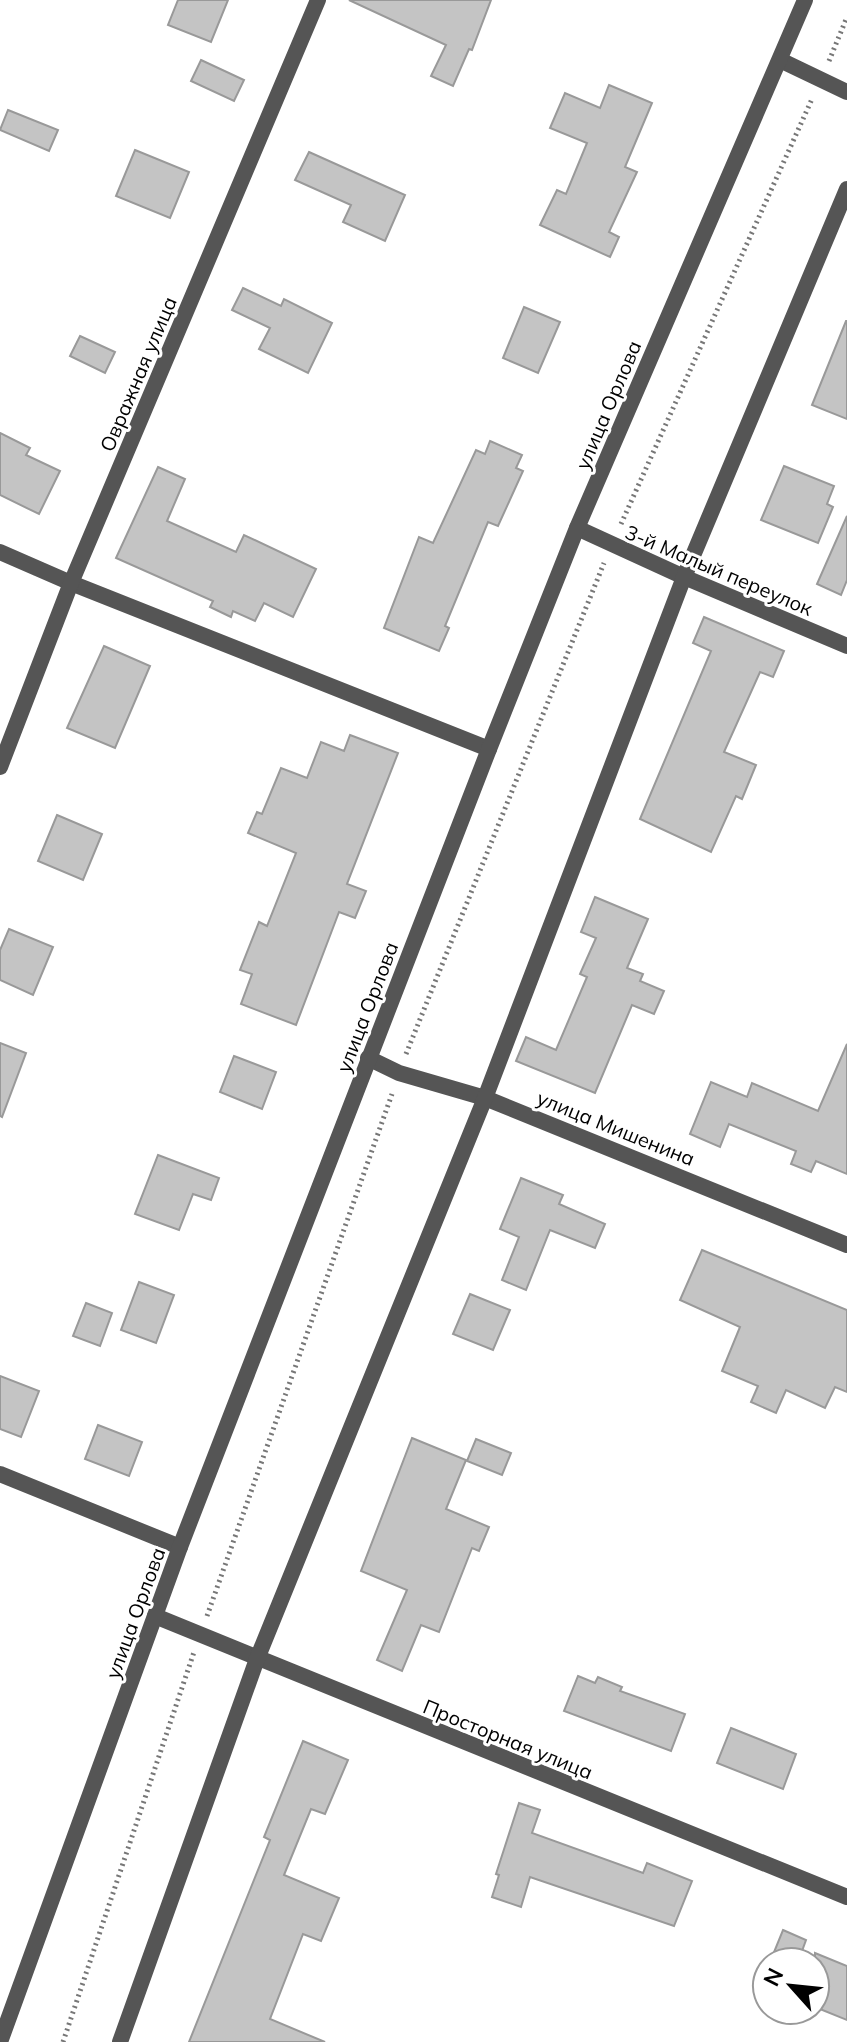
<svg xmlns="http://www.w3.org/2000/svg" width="847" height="2042" viewBox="0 0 847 2042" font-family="Mulish,sans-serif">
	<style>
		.building { fill: #c4c4c4; stroke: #999; stroke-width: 2 }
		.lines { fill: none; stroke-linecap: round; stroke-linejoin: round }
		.path { stroke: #777; stroke-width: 5; stroke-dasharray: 2 4; stroke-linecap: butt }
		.minor { stroke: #555; stroke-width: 16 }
		.labels { text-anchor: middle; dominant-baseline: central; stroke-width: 6; stroke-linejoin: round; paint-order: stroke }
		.street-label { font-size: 20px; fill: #000; stroke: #fff }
	</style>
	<rect width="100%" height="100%" fill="#fff"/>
	<g class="building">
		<polygon points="178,0 228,0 211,42 168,25"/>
		<polygon points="349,0 491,0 472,50 469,49 453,86 431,76 446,45"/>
		<polygon points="201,60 244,80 234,101 191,81"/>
		<polygon points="609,85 652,103 625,167 637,172 609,232 619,237 610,257 540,225 557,190 566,194 587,143 550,128 565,93 600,108"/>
		<polygon points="8,110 58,130 49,151 0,130"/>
		<polygon points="135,150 189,172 170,218 116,196"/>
		<polygon points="309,152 405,195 385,241 343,222 351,205 295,180"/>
		<polygon points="243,288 281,306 284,299 332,323 308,373 259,349 270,328 232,310"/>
		<polygon points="524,307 560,322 538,373 503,358"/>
		<polygon points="846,321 847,321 847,419 812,405"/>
		<polygon points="80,336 115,352 105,373 70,356"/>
		<polygon points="0,433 30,448 26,455 60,471 39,514 0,495"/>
		<polygon points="490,441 522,455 516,468 523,471 498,526 488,522 445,626 449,628 439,651 384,628 419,537 433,543 476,450 485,454"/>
		<polygon points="784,466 834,486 827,504 833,507 818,543 761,520"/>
		<polygon points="158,467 185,479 167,521 236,552 244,535 316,569 293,617 264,603 255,621 233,611 231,617 210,607 213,601 116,558"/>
		<polygon points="847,516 847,580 841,595 817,584"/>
		<polygon points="704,617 784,651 773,677 760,672 724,752 756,765 742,799 736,796 711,852 640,819 711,651 693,643"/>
		<polygon points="104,646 150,666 115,748 67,728"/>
		<polygon points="350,735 398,753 347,884 366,891 355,918 339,912 296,1025 241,1004 252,974 240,970 259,922 267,926 296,853 248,833 257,812 262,814 281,768 307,778 321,742 344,751"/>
		<polygon points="57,815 102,834 83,880 38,861"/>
		<polygon points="595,897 648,919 627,968 643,974 640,981 664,991 654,1014 632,1005 595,1093 516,1061 526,1037 556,1050 587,977 580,974 596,938 581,932"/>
		<polygon points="9,929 53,947 33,995 0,980 0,950"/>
		<polygon points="0,1043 26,1053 2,1117 0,1116"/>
		<polygon points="847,1044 847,1174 816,1161 811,1172 791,1164 796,1151 729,1124 720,1147 690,1134 711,1082 747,1097 752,1083 818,1111"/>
		<polygon points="234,1056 276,1072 262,1109 220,1092"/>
		<polygon points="158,1155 219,1178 211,1200 193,1194 179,1230 135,1214"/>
		<polygon points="521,1178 563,1195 559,1204 605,1224 595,1248 550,1230 526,1290 502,1280 519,1237 500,1229"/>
		<polygon points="702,1250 847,1310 847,1392 835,1387 825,1408 786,1390 776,1413 751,1402 758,1386 722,1371 740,1327 680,1300"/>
		<polygon points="139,1282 174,1295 156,1343 121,1330"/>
		<polygon points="470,1294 510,1310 493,1350 453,1334"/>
		<polygon points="86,1303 112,1313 100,1346 73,1336"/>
		<polygon points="0,1376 39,1391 21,1437 0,1429"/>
		<polygon points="98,1425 142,1442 129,1476 85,1459"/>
		<polygon points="412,1438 466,1460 446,1509 489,1527 479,1551 472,1548 439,1632 421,1625 402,1671 377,1660 407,1590 361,1571"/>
		<polygon points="476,1439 511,1453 502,1475 467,1461"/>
		<polygon points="578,1676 595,1683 598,1677 622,1687 620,1691 685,1714 671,1751 564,1711"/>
		<polygon points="731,1728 796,1754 783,1789 717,1763"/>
		<polygon points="303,1741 348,1760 325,1814 311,1809 284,1875 339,1898 321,1941 303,1934 270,2019 325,2042 189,2042 270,1840 264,1837"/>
		<polygon points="519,1803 540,1810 532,1833 643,1873 647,1863 692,1881 674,1926 530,1877 521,1907 492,1897 499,1875 496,1874"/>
		<polygon points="783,1930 806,1940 798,1962 770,1962"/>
		<polygon points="815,1953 847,1966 847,2020 815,2007"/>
	</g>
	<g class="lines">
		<g class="path">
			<polyline points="829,61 847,17"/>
			<polyline points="621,524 812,99"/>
			<polyline points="406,1054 604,563"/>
			<polyline points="207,1616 392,1094"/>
			<polyline points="63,2042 194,1652"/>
		</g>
		<g class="minor">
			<polyline points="780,60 847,92"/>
			<polyline points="577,528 684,577 847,646"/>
			<polyline points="0,552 71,583 489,749"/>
			<polyline points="0,767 71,583 318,0"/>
			<polyline points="368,1058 399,1073 485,1098 847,1245"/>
			<polyline points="0,1474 180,1547"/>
			<polyline points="155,1616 847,1897"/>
			<polyline points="0,2042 180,1547 489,749 577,528 805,0"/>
			<polyline points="120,2042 257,1659 485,1098 684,577 847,189"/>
		</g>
	</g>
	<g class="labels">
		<g class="street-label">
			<text transform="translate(138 374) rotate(-67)">Овражная улица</text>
			<text transform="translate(608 405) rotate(-67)">улица Орлова</text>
			<text transform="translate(719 570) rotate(23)">3-й Малый переулок</text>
			<text transform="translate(367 1007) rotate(-69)">улица Орлова</text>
			<text transform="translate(616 1128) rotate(22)">улица Мишенина</text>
			<text transform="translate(135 1613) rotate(-70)">улица Орлова</text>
			<text transform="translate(508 1739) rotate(22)">Просторная улица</text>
		</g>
	</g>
	<g transform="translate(791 1986) rotate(297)"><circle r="38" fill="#ffffff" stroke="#999999" stroke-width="2"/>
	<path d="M0-6L14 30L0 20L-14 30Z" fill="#000000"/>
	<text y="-12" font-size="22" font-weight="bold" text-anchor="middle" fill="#000000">N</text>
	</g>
</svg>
